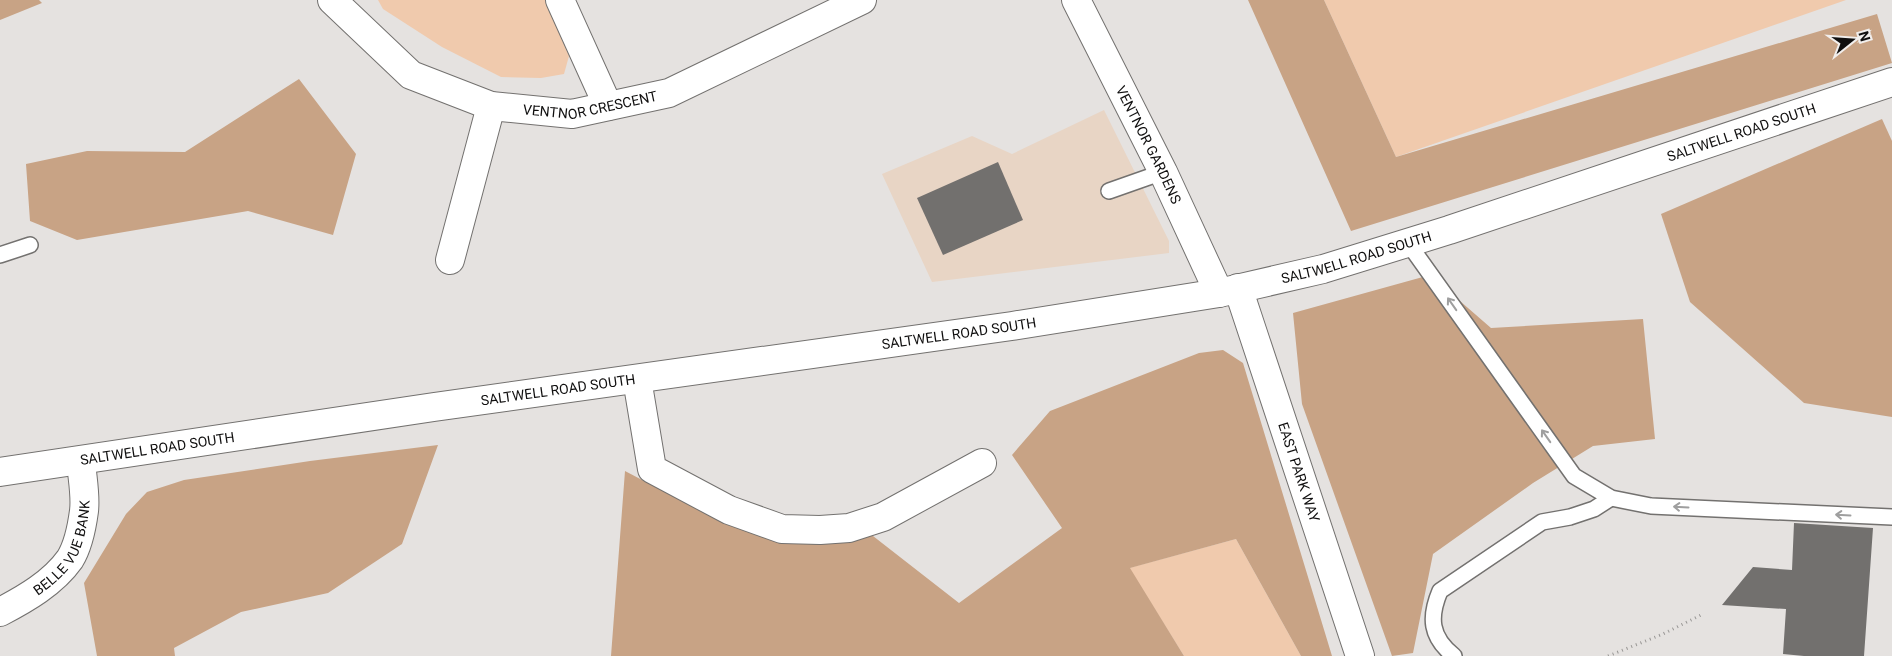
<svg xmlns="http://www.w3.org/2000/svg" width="1892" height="656" viewBox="0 0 1892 656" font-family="Roboto,sans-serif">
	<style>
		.commercial { fill: #e8d5c5 }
		.green { fill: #f0caad }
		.forest { fill: #c8a385 }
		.building { fill: #72706e }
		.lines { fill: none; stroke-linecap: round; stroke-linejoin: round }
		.service-casing { stroke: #73716f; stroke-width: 18 }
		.minor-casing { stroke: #73716f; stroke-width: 30 }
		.tertiary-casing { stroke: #73716f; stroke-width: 30 }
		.path { stroke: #989694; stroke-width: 3; stroke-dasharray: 1 4; stroke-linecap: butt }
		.service { stroke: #fff; stroke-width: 15 }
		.minor { stroke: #fff; stroke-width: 28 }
		.tertiary { stroke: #fff; stroke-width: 28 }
		.oneway { stroke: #9f9f9f }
		.labels { text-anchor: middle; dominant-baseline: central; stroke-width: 5; stroke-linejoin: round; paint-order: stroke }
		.street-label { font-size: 14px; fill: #100f0f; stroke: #f2efed }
	</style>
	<rect width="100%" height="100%" fill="#e5e2e0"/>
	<polygon class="commercial" points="1104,110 1169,241 1169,253 932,282 882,174 972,136 1012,154"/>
	<g class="green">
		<polygon points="378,0 545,0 569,56 564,74 541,78 501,77 442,47 383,9"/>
		<polygon points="1324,0 1846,0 1396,157"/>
		<polygon points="1236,539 1301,656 1184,656 1129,568"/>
	</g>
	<g class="forest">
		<polygon points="0,0 39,0 42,3 0,20"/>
		<polygon points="1248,0 1324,0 1396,157 1877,14 1892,63 1351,231"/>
		<polygon points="299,79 356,154 333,235 248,211 77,240 30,221 26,164 87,151 185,152"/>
		<polygon points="1882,119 1892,141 1892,417 1804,403 1690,302 1661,214"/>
		<polygon points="1430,275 1491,328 1643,319 1655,439 1593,446 1533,483 1433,554 1413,653 1392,656 1302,404 1293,313"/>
		<polygon points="1223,350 1243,363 1332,656 1301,656 1236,539 1130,568 1184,656 611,656 625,471 705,513 793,539 873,536 959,603 1062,528 1012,455 1050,411 1199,353"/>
		<polygon points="438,445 402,544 328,593 241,612 174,648 175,656 97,656 84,583 126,514 147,492 184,480 310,461"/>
	</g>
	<g class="building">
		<polygon points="998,162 1023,220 943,255 917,198"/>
		<polygon points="1794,523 1873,528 1864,656 1804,656 1783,654 1786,609 1722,605 1753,567 1792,570"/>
	</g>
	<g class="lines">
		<g class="service-casing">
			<g id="service">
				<polyline points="1109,191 1163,172"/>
				<polyline points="1408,243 1574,476 1611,498 1651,506 1892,517"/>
				<polyline points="0,255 30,245"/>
				<path d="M1454,656C1430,637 1429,617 1440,591L1542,522L1570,517L1594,509L1611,498"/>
			</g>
		</g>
		<g class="minor-casing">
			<g id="minor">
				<path id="s1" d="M332,0L411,75L491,106L572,114L669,93L862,0"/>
				<polyline points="560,0 608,106"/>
				<path id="s2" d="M1076,0L1163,172L1219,293"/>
				<polyline points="450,260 491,106"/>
				<polyline points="637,379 652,469 729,510 782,529 820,530 849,528 883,517 982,463"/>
			</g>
		</g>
		<g class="tertiary-casing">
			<g id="tertiary">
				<path id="s3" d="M1238,288L1360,656"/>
				<path id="s4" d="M0,472L434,407L1012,326L1219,293L1323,269L1449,230L1892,82"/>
				<path id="s5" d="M0,612C25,599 53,583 70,559C78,546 82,526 84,511C86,495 82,477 81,461"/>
			</g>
		</g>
		<polyline class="path" points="1608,656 1663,634 1703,614"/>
		<use href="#service" class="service"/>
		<use href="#minor" class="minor"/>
		<use href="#tertiary" class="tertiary"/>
	</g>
	<defs><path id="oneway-shaft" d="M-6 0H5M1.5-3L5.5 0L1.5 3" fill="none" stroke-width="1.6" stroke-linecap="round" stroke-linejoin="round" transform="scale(1.25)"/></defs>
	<g class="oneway">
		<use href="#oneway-shaft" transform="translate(1452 304) rotate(-125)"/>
		<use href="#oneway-shaft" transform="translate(1546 436) rotate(-125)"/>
		<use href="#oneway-shaft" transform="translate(1681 507) rotate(-177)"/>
		<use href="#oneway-shaft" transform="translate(1843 515) rotate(-177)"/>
	</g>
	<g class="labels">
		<g class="street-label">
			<text stroke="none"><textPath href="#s1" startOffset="295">VENTNOR CRESCENT</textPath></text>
			<text stroke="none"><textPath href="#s4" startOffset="1779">SALTWELL ROAD SOUTH</textPath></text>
			<text stroke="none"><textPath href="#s2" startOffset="162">VENTNOR GARDENS</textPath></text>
			<text stroke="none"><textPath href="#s4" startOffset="1374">SALTWELL ROAD SOUTH</textPath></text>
			<text stroke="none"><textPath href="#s4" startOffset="969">SALTWELL ROAD SOUTH</textPath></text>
			<text stroke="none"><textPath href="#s4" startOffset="564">SALTWELL ROAD SOUTH</textPath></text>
			<text stroke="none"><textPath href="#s4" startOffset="159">SALTWELL ROAD SOUTH</textPath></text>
			<text stroke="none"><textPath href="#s3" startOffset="194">EAST PARK WAY</textPath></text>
			<text stroke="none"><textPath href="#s5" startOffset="95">BELLE VUE BANK</textPath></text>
		</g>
	</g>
	<g transform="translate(1852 40) rotate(73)" stroke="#f2efed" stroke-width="4" paint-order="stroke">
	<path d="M0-4L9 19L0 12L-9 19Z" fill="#100f0f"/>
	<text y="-8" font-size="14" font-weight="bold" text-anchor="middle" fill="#100f0f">N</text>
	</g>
</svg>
